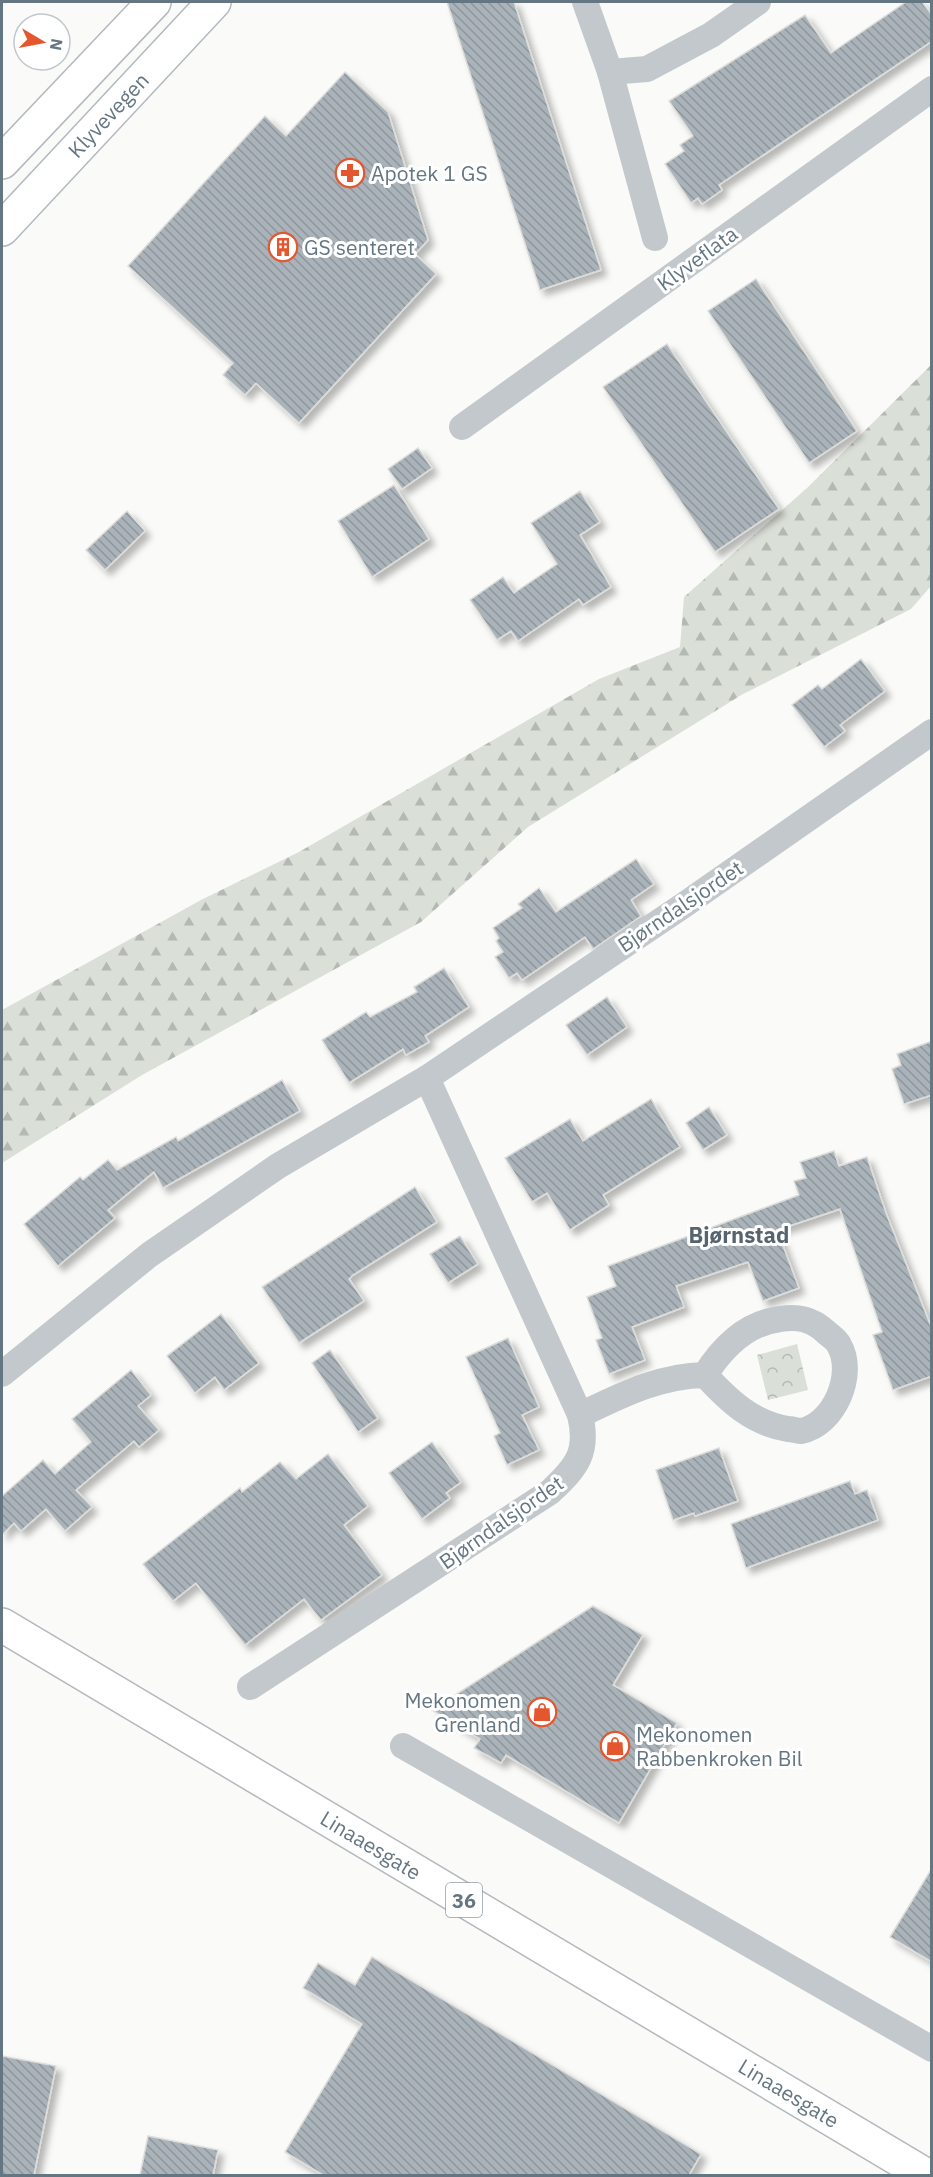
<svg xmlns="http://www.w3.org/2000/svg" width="933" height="2177" viewBox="0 0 933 2177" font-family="'IBM Plex Sans',sans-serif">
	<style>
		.forest { fill: url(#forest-firs) }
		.park { fill: url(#park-crowns) }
		.building { fill: url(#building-back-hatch); stroke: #dcdcda; stroke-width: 1.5; filter: url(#shadow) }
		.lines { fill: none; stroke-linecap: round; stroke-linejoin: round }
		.secondary-casing { stroke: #b3babf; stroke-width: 36 }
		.trunk-casing { stroke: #b4b9bd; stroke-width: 36 }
		.minor { stroke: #c3c8cc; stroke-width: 26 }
		.secondary { stroke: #fff; stroke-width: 33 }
		.trunk { stroke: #fff; stroke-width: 33 }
		.labels { text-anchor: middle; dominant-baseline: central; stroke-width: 6; stroke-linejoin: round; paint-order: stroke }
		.shield { fill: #fff; stroke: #939fa8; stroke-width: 1.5 }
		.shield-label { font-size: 20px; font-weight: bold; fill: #657683 }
		.street-label { font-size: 21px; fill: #657683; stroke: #fff }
		.poi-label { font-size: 21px; fill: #657683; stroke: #fff; text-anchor: start }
		.neighbourhood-label { font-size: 22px; font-weight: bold; fill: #57646e; stroke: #fff }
	</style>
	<defs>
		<pattern id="forest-firs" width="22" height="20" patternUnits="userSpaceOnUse" patternTransform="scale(1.5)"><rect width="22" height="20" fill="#dadfd7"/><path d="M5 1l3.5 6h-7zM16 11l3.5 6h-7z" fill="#b4b9b4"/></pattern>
		<pattern id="park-crowns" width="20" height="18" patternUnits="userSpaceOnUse" patternTransform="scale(1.5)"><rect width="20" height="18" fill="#dadfd7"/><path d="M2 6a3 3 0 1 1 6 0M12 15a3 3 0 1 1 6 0" fill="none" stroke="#b4b9b4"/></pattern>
		<pattern id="building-back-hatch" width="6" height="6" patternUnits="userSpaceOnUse" patternTransform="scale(1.5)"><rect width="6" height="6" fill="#aab3b9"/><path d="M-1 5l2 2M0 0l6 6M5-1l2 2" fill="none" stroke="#8e969c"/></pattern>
		<filter id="shadow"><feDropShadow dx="5.5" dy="5.5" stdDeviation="3" flood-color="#0004"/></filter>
	</defs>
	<rect width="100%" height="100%" fill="#fafaf8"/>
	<polygon class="forest" points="931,365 931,586 911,609 743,694 528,827 421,922 142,1075 2,1163 2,1010 201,900 299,852 599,679 680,647 684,597 807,488"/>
	<polygon class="park" points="797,1344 808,1390 768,1400 757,1355"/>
	<g class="building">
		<polygon points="447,2 514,2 601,270 540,290"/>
		<polygon points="906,2 922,2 932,15 932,41 719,185 722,190 702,204 698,198 691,203 665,164 684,151 680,145 693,136 669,101 805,15 831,53"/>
		<polygon points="345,72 388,112 428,240 415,254 436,274 299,423 256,383 245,395 223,375 233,363 128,266 265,116 286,136"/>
		<polygon points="756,279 857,431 809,463 708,311"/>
		<polygon points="667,344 779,509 715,552 603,387"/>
		<polygon points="418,448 432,468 402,489 388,469"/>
		<polygon points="394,485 429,539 372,577 338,521"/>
		<polygon points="580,491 600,522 580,535 611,587 583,605 579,599 518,641 511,631 497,640 470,600 503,577 514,593 557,564 531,523"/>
		<polygon points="127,511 145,531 105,570 86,550"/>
		<polygon points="861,659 885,691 840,725 845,731 824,747 792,705 818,685 822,689"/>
		<polygon points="636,859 654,884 631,900 641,916 593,949 585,937 522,980 517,973 509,978 495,957 503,952 496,941 499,938 493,928 522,908 518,904 539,888 556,912"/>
		<polygon points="444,968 469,1007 425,1036 429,1042 406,1055 403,1049 349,1083 322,1040 366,1012 370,1017 417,992 414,987"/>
		<polygon points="607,997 627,1027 587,1055 566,1025"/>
		<polygon points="932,1041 932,1095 904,1104 892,1069 901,1065 897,1054"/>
		<polygon points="282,1080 300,1111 163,1188 154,1172 108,1210 115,1218 58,1266 24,1224 80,1177 83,1180 108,1160 117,1170 176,1137 178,1141"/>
		<polygon points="651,1099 680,1147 603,1195 609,1205 570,1230 547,1193 532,1202 505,1158 570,1119 583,1141"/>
		<polygon points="709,1107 727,1135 703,1150 686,1123"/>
		<polygon points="834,1151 839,1166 867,1157 886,1213 932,1329 932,1376 893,1390 873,1335 882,1332 840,1209 777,1230 799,1288 763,1301 748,1262 676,1286 684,1307 632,1327 645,1360 609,1374 596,1340 602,1338 587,1297 616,1286 608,1266 799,1195 794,1181 806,1178 800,1162"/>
		<polygon points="415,1187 437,1222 353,1275 349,1279 364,1301 299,1343 262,1287"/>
		<polygon points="460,1236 478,1264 448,1283 430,1254"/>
		<polygon points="221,1314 259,1363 224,1390 215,1377 195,1393 167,1356"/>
		<polygon points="508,1338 539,1407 522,1415 539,1450 507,1465 494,1436 500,1433 466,1357"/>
		<polygon points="330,1350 378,1418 358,1432 312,1363"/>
		<polygon points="131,1370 151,1395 138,1406 159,1430 139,1447 134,1441 76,1490 92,1507 65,1531 46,1509 21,1531 14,1523 2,1535 2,1496 43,1460 55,1474 91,1442 72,1419"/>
		<polygon points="432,1442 461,1482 446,1493 450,1498 422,1519 389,1473"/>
		<polygon points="719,1448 738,1501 695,1516 694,1513 673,1520 656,1470"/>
		<polygon points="328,1454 368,1506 344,1525 382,1575 321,1620 304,1599 245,1645 196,1583 173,1601 143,1564 240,1488 242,1492 280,1462 296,1479"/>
		<polygon points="850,1481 855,1494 867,1490 878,1520 746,1568 731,1524"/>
		<polygon points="593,1606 643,1635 613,1685 677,1723 619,1823 506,1755 501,1763 474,1748 480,1739 432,1710"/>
		<polygon points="932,1868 932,1962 890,1937"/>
		<polygon points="372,1957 701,2154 689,2175 323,2175 285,2152 362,2024 303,1988 318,1963 355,1985"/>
		<polygon points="2,2056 56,2066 34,2175 2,2175"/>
		<polygon points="148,2136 218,2150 213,2175 140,2175"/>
	</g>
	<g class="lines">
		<g class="secondary-casing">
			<g id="secondary">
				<polyline points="2,162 154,2"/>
				<polyline points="2,229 214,2"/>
			</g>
		</g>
		<g class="trunk-casing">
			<polyline id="trunk" points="2,1625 927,2176"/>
		</g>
		<g class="minor">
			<polyline points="585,2 610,72 647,69 711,35 758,2"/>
			<polyline points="610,72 655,238"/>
			<polyline points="462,427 932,89"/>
			<polyline points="2,1374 149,1255 278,1166 427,1078 684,905 932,732"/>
			<path d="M580,1415C622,1395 658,1376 705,1375C729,1401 752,1423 788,1429C792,1429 798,1431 801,1431C834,1425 856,1374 839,1345C837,1340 830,1336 826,1332C812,1319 798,1316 780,1319C747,1323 722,1348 705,1375"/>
			<path d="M250,1687L550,1492C577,1467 589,1452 580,1415L427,1078"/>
			<polyline points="403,1746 932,2049"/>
		</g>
		<use href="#secondary" class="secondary"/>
		<use href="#trunk" class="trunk"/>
	</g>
	<defs>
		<g id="pharmacy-ring" transform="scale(1.5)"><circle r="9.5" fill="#fff" stroke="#e4572e" stroke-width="1.5"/><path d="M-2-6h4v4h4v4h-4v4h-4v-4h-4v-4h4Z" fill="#e4572e"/></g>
		<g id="building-ring" transform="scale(1.5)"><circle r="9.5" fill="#fff" stroke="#e4572e" stroke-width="1.5"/><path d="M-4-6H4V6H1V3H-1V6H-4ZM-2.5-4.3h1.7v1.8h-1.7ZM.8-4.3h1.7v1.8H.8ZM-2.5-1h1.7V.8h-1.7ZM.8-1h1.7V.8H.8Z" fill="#e4572e"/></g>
		<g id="shop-ring" transform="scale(1.5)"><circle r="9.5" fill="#fff" stroke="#e4572e" stroke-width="1.5"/><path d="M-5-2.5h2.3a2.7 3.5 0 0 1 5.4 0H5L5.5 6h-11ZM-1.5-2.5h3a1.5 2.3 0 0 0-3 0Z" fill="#e4572e"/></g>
	</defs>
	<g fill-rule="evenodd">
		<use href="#pharmacy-ring" x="350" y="173"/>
		<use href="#building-ring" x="283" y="247"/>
		<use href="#shop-ring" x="542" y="1712"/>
		<use href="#shop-ring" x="615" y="1746"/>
	</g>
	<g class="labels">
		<rect class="shield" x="446" y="1883" width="36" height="34" rx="4.5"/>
		<g class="shield-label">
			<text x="464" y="1900">36</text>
		</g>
		<g class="street-label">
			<text transform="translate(108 115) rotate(-47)">Klyvevegen</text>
			<text transform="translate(697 258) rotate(-36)">Klyveflata</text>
			<text transform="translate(680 906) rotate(-34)">Bjørndalsjordet</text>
			<text transform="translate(501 1522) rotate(-35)">Bjørndalsjordet</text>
			<text transform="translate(371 1845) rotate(31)">Linaaesgate</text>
			<text transform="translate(789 2093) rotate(31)">Linaaesgate</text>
		</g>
		<g class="poi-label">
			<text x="371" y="173">Apotek 1 GS</text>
			<text x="304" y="247">GS senteret</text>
			<text x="521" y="1700" text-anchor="end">Mekonomen<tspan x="521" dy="24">Grenland</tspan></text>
			<text x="636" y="1734">Mekonomen<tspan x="636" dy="24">Rabbenkroken Bil</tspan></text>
		</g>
		<g class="neighbourhood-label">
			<text x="739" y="1234">Bjørnstad</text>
		</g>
	</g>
	<rect width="933" height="2177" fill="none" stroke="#657683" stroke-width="6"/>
	<g transform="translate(42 42) rotate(100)"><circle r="28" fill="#ffffff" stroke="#c1c8cd" stroke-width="1.5"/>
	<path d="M0-4.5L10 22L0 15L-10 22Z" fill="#e4572e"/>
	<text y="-9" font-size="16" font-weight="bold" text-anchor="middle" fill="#657683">N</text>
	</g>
</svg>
